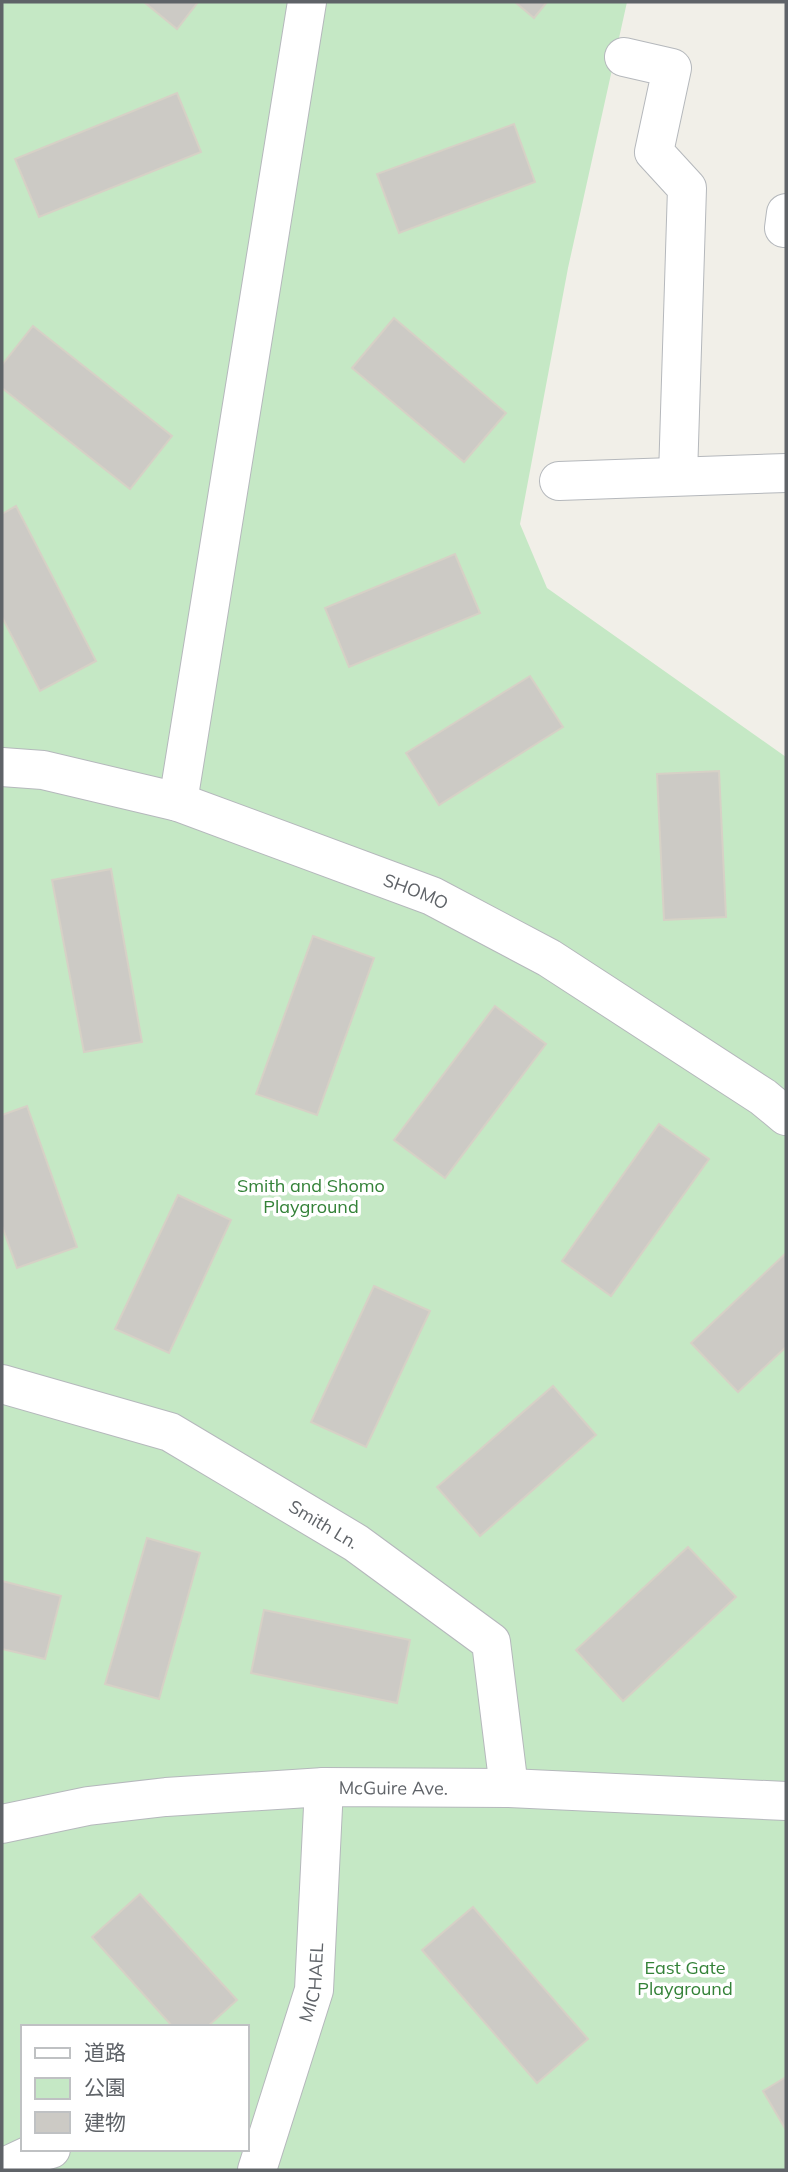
<svg xmlns="http://www.w3.org/2000/svg" width="788" height="2172" viewBox="0 0 788 2172" font-family="Mulish,'Noto Sans JP',sans-serif">
	<style>
		.green { fill: #c5e8c5; fill-rule: evenodd }
		.building { fill: #cccac5; stroke: #d6d1c6; stroke-width: 2 }
		.lines { fill: none; stroke-linecap: round; stroke-linejoin: round }
		.minor-casing { stroke: #b5b8bc; stroke-width: 40 }
		.minor { stroke: #fff; stroke-width: 38 }
		.labels { text-anchor: middle; dominant-baseline: central; stroke-width: 7; stroke-linejoin: round; paint-order: stroke }
		.street-label { font-size: 18px; fill: #5f6368; stroke: #fff }
		.park-label { font-size: 18px; fill: #348238; stroke: #fff }
	</style>
	<rect width="100%" height="100%" fill="#f1efe8"/>
	<path class="green" d="M2,2H627L568,268L520,524L547,588L786,757V2170H2ZM23,2027H247V2149H23Z"/>
	<g class="building">
		<polygon points="144,2 198,2 177,29"/>
		<polygon points="515,2 547,2 534,18"/>
		<polygon points="177,93 201,152 39,217 15,159"/>
		<polygon points="514,124 535,182 399,233 377,174"/>
		<polygon points="394,318 506,413 464,462 352,368"/>
		<polygon points="33,326 172,436 130,489 2,388 2,365"/>
		<polygon points="16,506 96,661 40,691 2,617 2,514"/>
		<polygon points="455,554 480,613 349,667 325,608"/>
		<polygon points="530,676 563,727 439,805 406,753"/>
		<polygon points="719,771 726,917 664,920 657,774"/>
		<polygon points="111,869 142,1042 84,1052 52,880"/>
		<polygon points="313,936 374,958 317,1115 256,1094"/>
		<polygon points="495,1006 546,1044 445,1178 394,1140"/>
		<polygon points="27,1106 77,1247 17,1268 2,1226 2,1115"/>
		<polygon points="659,1124 709,1159 611,1296 562,1261"/>
		<polygon points="178,1195 231,1220 169,1353 115,1329"/>
		<polygon points="786,1253 786,1347 738,1392 691,1343"/>
		<polygon points="374,1286 430,1311 366,1447 311,1422"/>
		<polygon points="553,1386 596,1435 480,1536 437,1487"/>
		<polygon points="147,1538 200,1553 159,1699 105,1684"/>
		<polygon points="688,1547 736,1597 623,1701 576,1650"/>
		<polygon points="2,1581 61,1596 45,1659 2,1649"/>
		<polygon points="264,1610 410,1640 397,1703 251,1673"/>
		<polygon points="140,1894 237,2000 207,2027 173,2027 92,1937"/>
		<polygon points="473,1907 588,2039 537,2083 422,1950"/>
		<polygon points="786,2077 786,2130 763,2091"/>
	</g>
	<g class="lines">
		<g class="minor-casing">
			<g id="minor">
				<polyline points="624,57 672,68 654,152 687,188 678,476"/>
				<polyline points="784,228 786,213"/>
				<polyline points="559,481 786,473"/>
				<path id="s1" d="M2,767L43,770L178,802L432,896L549,958L763,1097L786,1116"/>
				<polyline points="178,802 307,2"/>
				<path id="s2" d="M2,1384L170,1432L356,1543L491,1642L509,1788"/>
				<path id="s3" d="M2,1824L88,1806L166,1797L324,1787L509,1788L786,1801"/>
				<polyline points="2,2168 30,2155 51,2149"/>
				<path id="s4" d="M257,2170L314,1990L324,1787"/>
			</g>
		</g>
		<use href="#minor" class="minor"/>
	</g>
	<g class="labels">
		<g class="street-label">
			<text stroke="none"><textPath href="#s1" startOffset="434">SHOMO</textPath></text>
			<text stroke="none"><textPath href="#s2" startOffset="354">Smith Ln.</textPath></text>
			<text stroke="none"><textPath href="#s3" startOffset="394">McGuire Ave.</textPath></text>
			<text stroke="none"><textPath href="#s4" startOffset="196">MICHAEL</textPath></text>
		</g>
		<g class="park-label">
			<text x="311" y="1185">Smith and Shomo<tspan x="311" dy="21">Playground</tspan></text>
			<text x="685" y="1967">East Gate<tspan x="685" dy="21">Playground</tspan></text>
		</g>
	</g>
	<rect width="788" height="2172" fill="none" stroke="#5f6368" stroke-width="7"/>
	<rect x="21" y="2025" width="228" height="126" fill="#ffffff" stroke="#bfc1c3" stroke-width="2"/>
	<rect x="35" y="2048" width="35" height="10" fill="#ffffff" stroke="#bfc1c3" stroke-width="2"/>
	<text x="84" y="2060" font-size="21" fill="#5f6368">道路</text>
	<rect x="35" y="2078" width="35" height="21" fill="#c5e8c5" stroke="#bfc1c3" stroke-width="2"/>
	<text x="84" y="2095" font-size="21" fill="#5f6368">公園</text>
	<rect x="35" y="2112" width="35" height="21" fill="#cccac5" stroke="#bfc1c3" stroke-width="2"/>
	<text x="84" y="2130" font-size="21" fill="#5f6368">建物</text>
</svg>
